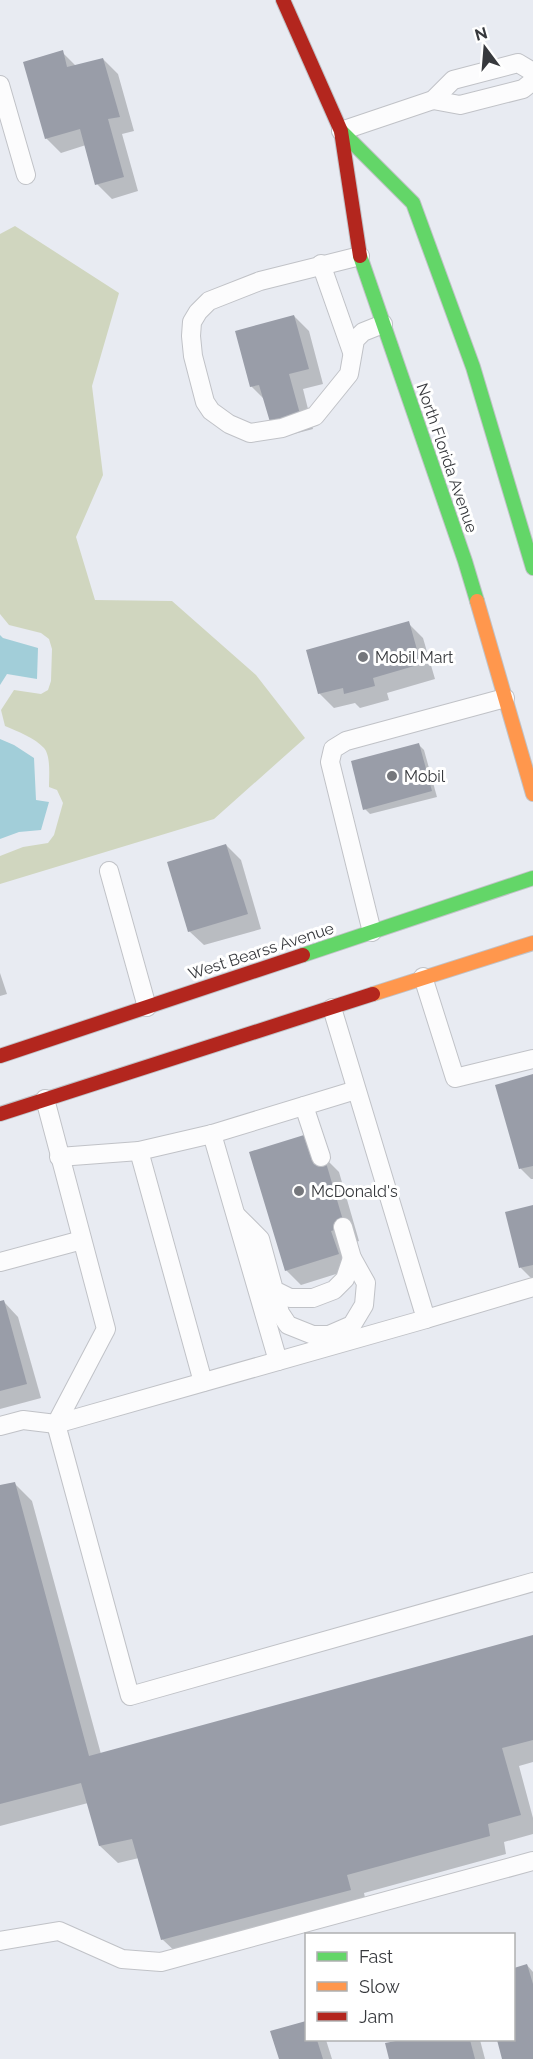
<svg xmlns="http://www.w3.org/2000/svg" width="533" height="2059" viewBox="0 0 533 2059" font-family="Raleway,sans-serif">
	<style>
		.green { fill: #d0d6bf }
		.water { fill: #a2ced9 }
		.shadow { fill: #0003 }
		.building { fill: #999da8 }
		.lines { fill: none; stroke-linecap: round; stroke-linejoin: round }
		.lane-casing { stroke: #c0c2c7; stroke-width: 20 }
		.fast-casing { stroke: #c0c2c7; stroke-width: 16 }
		.slow-casing { stroke: #c0c2c7; stroke-width: 16 }
		.jam-casing { stroke: #c0c2c7; stroke-width: 16 }
		.lane { stroke: #fcfcfd; stroke-width: 18 }
		.fast { stroke: #63d668; stroke-width: 14 }
		.slow { stroke: #ff974d; stroke-width: 14 }
		.jam { stroke: #b3261e; stroke-width: 14 }
		.poi-dot { fill: #75777c; stroke: #fff; stroke-width: 2 }
		.labels { text-anchor: middle; dominant-baseline: central; stroke-width: 6; stroke-linejoin: round; paint-order: stroke }
		.street-label { font-size: 16px; fill: #37393d; stroke: #fff }
		.poi-label { font-size: 16px; fill: #37393d; stroke: #fff; text-anchor: start }
	</style>
	<rect width="100%" height="100%" fill="#e8ebf2"/>
	<path class="green" d="M15,226L119,293L92,386L103,475L76,537L95,600L172,601L256,675L305,738L214,819L0,884V856L23,847L48,843L54,835L63,803L57,790L49,787C49,776 51,756 44,748C35,738 17,731 5,726L1,710L14,690L41,694L48,690L51,681L52,649L49,639L41,633L9,625L0,614V234Z"/>
	<g class="water">
		<polygon points="0,635 3,638 38,648 37,679 7,674 0,685"/>
		<polygon points="0,739 14,745 34,758 36,800 49,802 41,830 19,832 0,839"/>
	</g>
	<g class="shadow">
		<polygon points="62,52 77,67 103,59 118,74 134,131 122,134 138,191 112,199 97,184 86,145 61,153 46,138"/>
		<polygon points="294,316 309,331 323,384 303,389 313,429 286,436 271,422 265,400 251,386"/>
		<polygon points="408,623 423,638 435,679 387,693 389,700 360,708 355,703 334,708 319,693"/>
		<polygon points="419,745 424,750 437,797 370,814 365,809"/>
		<polygon points="226,845 241,860 261,929 204,945 189,931"/>
		<polygon points="0,973 7,994 0,996"/>
		<polygon points="533,1075 533,1179 531,1179 521,1169 497,1086"/>
		<polygon points="304,1137 339,1172 359,1241 345,1245 352,1269 301,1285 286,1270"/>
		<polygon points="533,1206 533,1280 521,1268 507,1213"/>
		<polygon points="4,1302 18,1317 41,1398 0,1409 0,1303"/>
		<polygon points="14,1483 32,1501 101,1754 533,1636 533,1762 519,1766 533,1818 533,1834 504,1842 506,1854 364,1893 367,1907 180,1956 162,1939 139,1858 118,1863 100,1846 88,1803 0,1826 0,1487"/>
		<polygon points="527,1965 533,1972 533,2059 504,2059 498,2040 514,2040 514,1969"/>
		<polygon points="306,2022 306,2040 326,2040 332,2059 280,2059 272,2032"/>
		<polygon points="407,2040 480,2040 485,2059 390,2059 387,2044"/>
	</g>
	<g class="building">
		<polygon points="63,50 67,67 103,58 120,117 108,119 124,177 95,185 80,129 45,139 23,62"/>
		<polygon points="294,315 309,369 289,374 300,414 270,422 259,385 250,387 235,331"/>
		<polygon points="409,621 421,664 373,678 375,686 344,694 343,688 318,694 306,650"/>
		<polygon points="419,743 432,791 363,810 351,761"/>
		<polygon points="226,844 248,914 188,932 167,862"/>
		<polygon points="533,1074 533,1166 519,1169 495,1085"/>
		<polygon points="304,1135 312,1159 324,1156 345,1227 331,1231 339,1254 285,1271 249,1152"/>
		<polygon points="533,1205 533,1265 519,1268 505,1212"/>
		<polygon points="4,1300 27,1384 0,1391 0,1301"/>
		<polygon points="15,1482 89,1756 533,1635 533,1740 502,1748 521,1815 488,1824 490,1836 347,1875 351,1890 161,1940 132,1839 99,1846 81,1783 0,1804 0,1485"/>
		<polygon points="527,1964 533,1984 533,2059 502,2059 497,2040 514,2040 514,1968"/>
		<polygon points="306,2021 306,2040 317,2040 323,2059 279,2059 270,2031"/>
		<polygon points="401,2040 470,2040 475,2059 389,2059 385,2043"/>
	</g>
	<g class="lines">
		<g class="lane-casing">
			<g id="lane">
				<polyline points="0,85 26,175"/>
				<polyline points="433,100 460,105 523,89 533,81"/>
				<polyline points="341,131 433,100 453,80 518,63 533,72"/>
				<polyline points="360,256 260,281 209,301 198,312 192,322 191,336 193,356 205,402 211,411 229,424 250,433 282,428 315,416 349,374 355,340 363,332 383,324"/>
				<polyline points="321,264 352,352"/>
				<polyline points="109,871 147,1007"/>
				<polyline points="372,932 330,762 333,749 346,741 505,698"/>
				<polyline points="423,977 455,1078 533,1059"/>
				<polyline points="45,1099 106,1329 56,1424 130,1696 533,1582"/>
				<polyline points="304,1106 321,1157"/>
				<polyline points="212,1134 278,1361"/>
				<polyline points="139,1151 203,1382"/>
				<polyline points="59,1157 139,1151 212,1134 356,1090"/>
				<polyline points="236,1215 260,1239 274,1290 290,1298 313,1298 334,1290 345,1279 352,1258"/>
				<polyline points="0,1262 82,1240"/>
				<polyline points="274,1290 280,1313 288,1325 313,1335 329,1335 352,1325 364,1305 366,1283 352,1258 343,1227"/>
				<polyline points="426,1319 533,1287"/>
				<polyline points="0,1426 23,1420 56,1424 426,1319 332,1008"/>
				<polyline points="0,1941 59,1931 122,1959 161,1962 533,1861"/>
			</g>
		</g>
		<g class="fast-casing">
			<g id="fast">
				<polyline points="341,131 413,203 473,367 533,568"/>
				<polyline points="360,256 465,561 477,601"/>
				<polyline points="303,955 533,878"/>
			</g>
		</g>
		<g class="slow-casing">
			<g id="slow">
				<polyline points="477,601 533,794"/>
				<polyline points="373,994 533,943"/>
			</g>
		</g>
		<g class="jam-casing">
			<g id="jam">
				<polyline points="283,0 341,131 360,256"/>
				<polyline points="0,1056 303,955"/>
				<polyline points="0,1114 373,994"/>
			</g>
		</g>
		<use href="#lane" class="lane"/>
		<use href="#fast" class="fast"/>
		<use href="#slow" class="slow"/>
		<use href="#jam" class="jam"/>
	</g>
	<g class="poi-dot">
		<circle cx="363" cy="657" r="6"/>
		<circle cx="392" cy="776" r="6"/>
		<circle cx="299" cy="1191" r="6"/>
	</g>
	<g class="labels">
		<g class="street-label">
			<text transform="translate(447 458) rotate(71)">North Florida Avenue</text>
			<text transform="translate(261 951) rotate(-18)">West Bearss Avenue</text>
		</g>
		<g class="poi-label">
			<text x="375" y="657">Mobil Mart</text>
			<text x="404" y="776">Mobil</text>
			<text x="311" y="1191">McDonald's</text>
		</g>
	</g>
	<rect x="305" y="1933" width="210" height="108" fill="#ffffff" stroke="#afb0b1" stroke-width="1.5"/>
	<rect x="317" y="1952" width="30" height="9" fill="#63d668" stroke="#afb0b1" stroke-width="1.5"/>
	<text x="359" y="1963" font-size="18" fill="#37393d">Fast</text>
	<rect x="317" y="1982" width="30" height="9" fill="#ff974d" stroke="#afb0b1" stroke-width="1.5"/>
	<text x="359" y="1993" font-size="18" fill="#37393d">Slow</text>
	<rect x="317" y="2012" width="30" height="9" fill="#b3261e" stroke="#afb0b1" stroke-width="1.5"/>
	<text x="359" y="2023" font-size="18" fill="#37393d">Jam</text>
	<g transform="translate(485 48) rotate(344)" stroke="#ffffff" stroke-width="4.5" paint-order="stroke">
	<path d="M0-4.5L10 22L0 15L-10 22Z" fill="#37393d"/>
	<text y="-9" font-size="16" font-weight="bold" text-anchor="middle" fill="#37393d">N</text>
	</g>
</svg>
